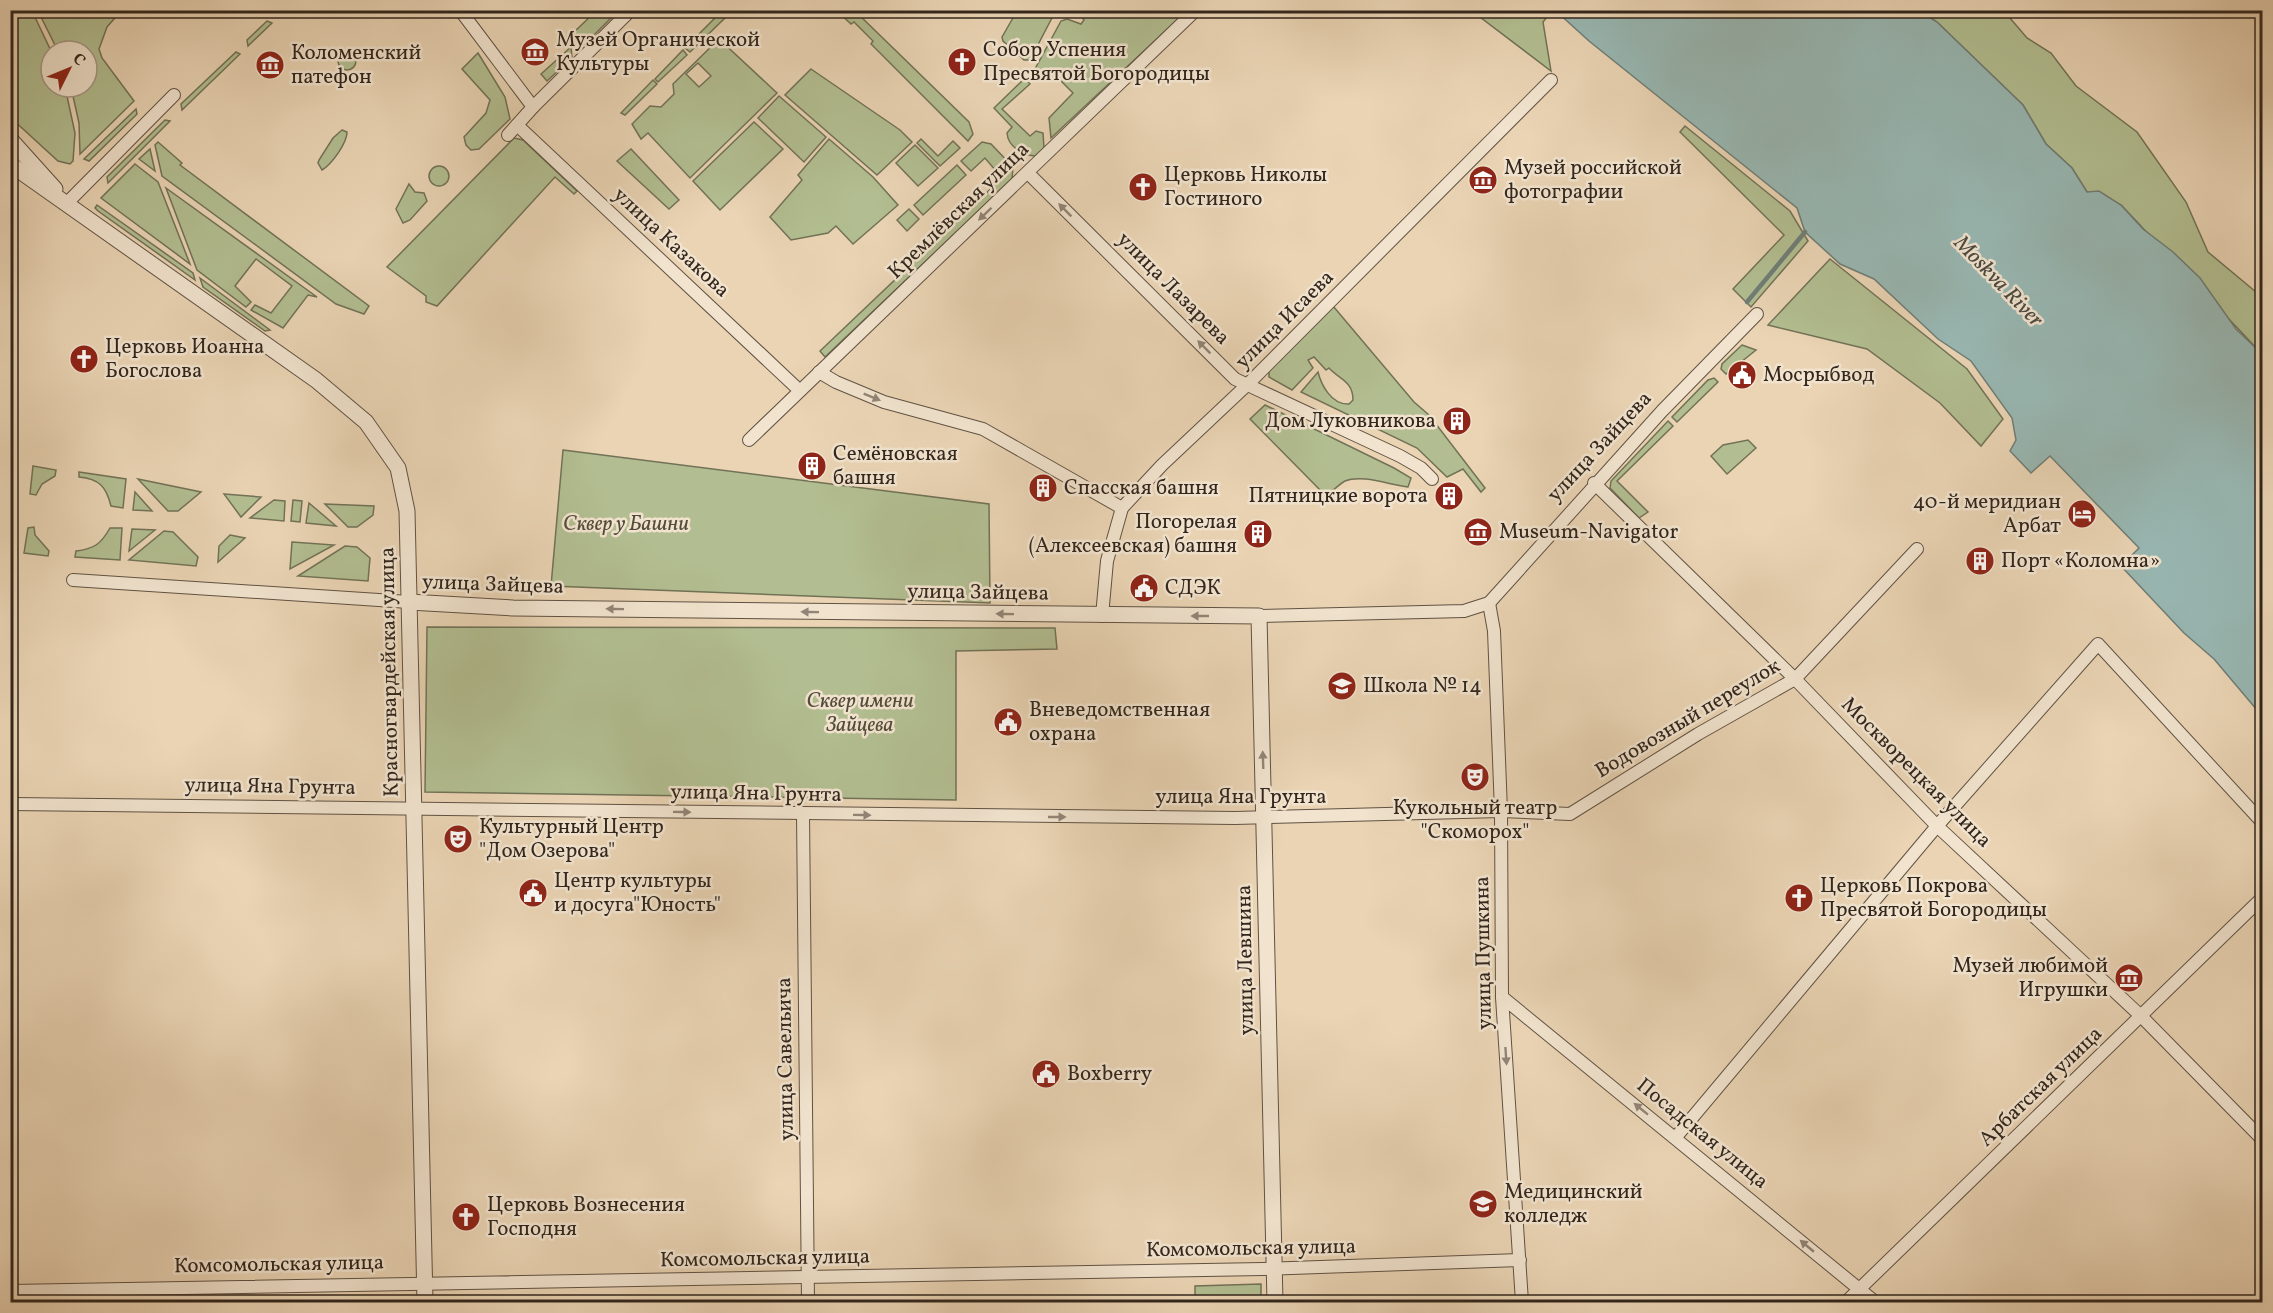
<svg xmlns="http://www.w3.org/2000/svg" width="2273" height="1313" viewBox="0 0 2273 1313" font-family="Vollkorn,serif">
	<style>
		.green { fill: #b2be91; stroke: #727257; stroke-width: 1.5; fill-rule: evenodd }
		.water { fill: #98b7b2; stroke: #6f7d76; stroke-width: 1.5 }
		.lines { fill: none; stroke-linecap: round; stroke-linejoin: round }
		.stream { stroke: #6f7d76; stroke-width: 4.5 }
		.minor-casing { stroke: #605243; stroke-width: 14 }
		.tertiary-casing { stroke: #605243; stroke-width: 17 }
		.minor { stroke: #f1e3ce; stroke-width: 12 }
		.tertiary { stroke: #f1e3ce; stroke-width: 15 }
		.oneway { fill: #928476 }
		.labels { text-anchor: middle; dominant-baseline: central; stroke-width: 5; stroke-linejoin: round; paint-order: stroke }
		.poi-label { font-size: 21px; fill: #32261d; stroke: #f1e3ce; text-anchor: start }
		.street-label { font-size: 21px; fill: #32261d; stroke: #f1e3ce }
		.park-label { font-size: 21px; font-style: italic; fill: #524c3a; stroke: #f1e3ce }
		.water-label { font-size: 22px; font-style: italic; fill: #4c4a42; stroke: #f1e3ce }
	</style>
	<rect width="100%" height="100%" fill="#ead4b4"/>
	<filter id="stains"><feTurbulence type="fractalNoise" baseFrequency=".00333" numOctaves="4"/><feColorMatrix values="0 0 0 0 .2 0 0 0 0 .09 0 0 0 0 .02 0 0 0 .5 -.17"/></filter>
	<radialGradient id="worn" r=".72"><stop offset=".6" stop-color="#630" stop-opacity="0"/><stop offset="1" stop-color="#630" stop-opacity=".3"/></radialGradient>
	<g class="green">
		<polygon points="723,10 729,14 690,52 685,48"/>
		<polygon points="10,11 32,11 51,51 51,87 65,87 75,133 73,161 70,164 58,161 11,118"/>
		<polygon points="38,11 121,11 107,27 99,49 102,58 134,101 80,154 79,123 71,87 87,87 87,51 58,51"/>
		<polygon points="596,11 618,11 584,45 572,34"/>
		<polygon points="837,11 855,11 969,122 973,134 968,141 871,44 873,41 854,22 851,24"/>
		<polygon points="1017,11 1053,11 1054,14 1030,60 1024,60 1003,41 1002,37"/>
		<polygon points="1179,11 1179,18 1051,138 1049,118 1073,93 1048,68 1040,75 1035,69 1061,21 1067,19 1081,24 1084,20 1078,11"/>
		<polygon points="1472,11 1552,11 1543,22 1551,71"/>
		<polygon points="1920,11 2004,11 2027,38 2051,53 2076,86 2137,132 2186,202 2208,252 2262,297 2262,354 2121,205 2087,192 2072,168 2046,144 2023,105 1937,22"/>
		<polygon points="267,21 272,23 248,46 247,40"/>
		<path d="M719,39L777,93L690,178L648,133L641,139L632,124L650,106L661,107L674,94L673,84ZM698,63L711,76L699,87L686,74Z"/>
		<polygon points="571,47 572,58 547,81 541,74"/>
		<polygon points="683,50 687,55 658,82 655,79"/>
		<polygon points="236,52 240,54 182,110 181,104"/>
		<circle cx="347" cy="61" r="9"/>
		<polygon points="478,53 505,97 510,119 479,149 471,150 466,145 464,137 486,113 490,100 462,69"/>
		<polygon points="811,69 900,130 912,142 877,175 785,95"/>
		<path d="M1025,78L1030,84L1002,109L1030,136L1036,131L1043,133L1044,148L1035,156C1023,155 1008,147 1007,133L1012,127L994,108Z"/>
		<polygon points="653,80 657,84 625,115 621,113"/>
		<polygon points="779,96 826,137 804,162 758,118"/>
		<polygon points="136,109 137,114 89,161 84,159"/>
		<polygon points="165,120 170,121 108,183 107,177"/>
		<polygon points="754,122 783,149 720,210 693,181"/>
		<polygon points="1685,126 1790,211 1808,241 1751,307 1733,289 1784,235 1680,132"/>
		<path d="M342,130L347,132C347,143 332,164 322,170L318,163L319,160L333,138Z"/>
		<polygon points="514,138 523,140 577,191 574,194 555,177 437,306 426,302 426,296 387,267"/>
		<polygon points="829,139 873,177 898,205 853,244 836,226 828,233 791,240 770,217 802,180 798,175"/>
		<polygon points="921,139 938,156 953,141 960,148 940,166 917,143"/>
		<polygon points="158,142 182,163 180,165 369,306 364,314 336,304 162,176 155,145"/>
		<polygon points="982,142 991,144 1013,167 1012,179 825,357 820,351 1002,178 985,158 971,171 961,161"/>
		<polygon points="915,145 938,168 918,186 896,163"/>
		<polygon points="150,149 155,171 139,159"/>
		<polygon points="631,149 679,200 669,209 617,161"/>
		<polygon points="135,164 158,182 190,264 101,198"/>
		<polygon points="957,165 966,175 923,215 914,205"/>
		<circle cx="439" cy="176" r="10"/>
		<polygon points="409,184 415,192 424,193 427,201 410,220 403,223 396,209"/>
		<polygon points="166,188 317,297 308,295 283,328 251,310 255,305 271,313 292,286 256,259 235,286 251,302 246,307 197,270"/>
		<polygon points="97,205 193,273 195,280 98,211 95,208"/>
		<polygon points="909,209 919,219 907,231 897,220"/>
		<polygon points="1830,259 1967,369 2003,419 1981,446 1940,403 1867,349 1768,325"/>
		<polygon points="200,278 270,330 265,331 203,287"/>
		<path d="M1333,306L1414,402L1429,415L1485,488L1481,492L1463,469L1447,477L1417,448L1301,392L1318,372C1321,384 1331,405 1349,404L1353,400C1353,381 1340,380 1329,368L1326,370L1314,357L1308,360L1313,368L1292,390L1269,377V371Z"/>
		<polygon points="1742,345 1756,350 1726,374 1721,369 1722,364"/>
		<polygon points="1714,378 1718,382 1677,422 1672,417 1708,380"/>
		<path d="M1265,405L1394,468L1411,478L1408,487C1390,485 1362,474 1345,481C1339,484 1332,492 1326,496L1250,419Z"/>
		<polygon points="1668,421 1673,426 1617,481 1648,512 1639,518 1610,488 1611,481"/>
		<polygon points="1748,440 1756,448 1727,474 1711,456 1723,445"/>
		<polygon points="563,450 989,504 990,603 551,586"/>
		<polygon points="33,466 56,470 55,476 42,484 36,495 30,494"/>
		<path d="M79,472L126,479L123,508L111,506C106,486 99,479 79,477Z"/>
		<polygon points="138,479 201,492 178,511 168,511"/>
		<polygon points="135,492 152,511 133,510"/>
		<polygon points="224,494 261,497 241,517"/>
		<polygon points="274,500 285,501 284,521 250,518"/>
		<polygon points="293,500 302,501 300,522 291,521"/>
		<polygon points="309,503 336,526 306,523"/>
		<polygon points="325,504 374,506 373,515 357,527 348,527"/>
		<polygon points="34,527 35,535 49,551 48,556 24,553 28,528"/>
		<path d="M110,528H122L120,560L75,557L76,551C94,549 101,544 110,528Z"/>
		<polygon points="132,529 155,530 129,551"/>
		<polygon points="164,531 173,532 198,557 196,566 129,560"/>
		<polygon points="230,535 245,538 218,562 219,546"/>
		<polygon points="292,542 334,545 290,569"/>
		<polygon points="345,546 357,547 370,558 368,581 298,576"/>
		<polygon points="427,627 1055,628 1057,649 956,651 956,800 425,792"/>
		<polygon points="1261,1284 1261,1302 1195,1302 1195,1286"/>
	</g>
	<polygon class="water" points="1556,11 1920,11 1937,22 2023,105 2046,144 2072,168 2087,192 2099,191 2121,205 2143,229 2173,252 2200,278 2236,329 2262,354 2262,716 2214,659 2184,633 2121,566 2139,548 2050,456 2031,473 2010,451 2016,440 2012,418 1971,361 1938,339 1874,279 1840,264 1805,232 1797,208 1589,41"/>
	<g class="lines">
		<polyline class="stream" points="1747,302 1805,232"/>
		<g class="minor-casing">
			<g id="minor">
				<polyline points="460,10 533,107"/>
				<polyline points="517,125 799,390"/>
				<polyline points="508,135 533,107 631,10"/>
				<polyline points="1028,173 1235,379 1400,456 1421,468 1432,479"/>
				<polyline points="67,203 174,95"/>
				<polyline points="819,372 836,382 884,402 983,429 1122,508"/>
				<polyline points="749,440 1196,10"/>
				<polyline points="1594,483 1795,679 1937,826 2142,1017 2262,1139"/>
				<polyline points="73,580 409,602"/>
				<polyline points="1489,603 1494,631 1501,811 1502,997 1522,1302"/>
				<polyline points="1102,616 1107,561 1122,508 1162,465 1248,384 1551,80"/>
				<polyline points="1259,616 1464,611 1489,603 1662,411 1757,314"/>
				<polyline points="10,804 1235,818 1501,811 1570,814 1698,734 1795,679 1917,549"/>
				<polyline points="803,814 808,1302"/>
				<polyline points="1502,997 1875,1302"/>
				<polyline points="1676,1137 1937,826 2098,644 2262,822"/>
				<polyline points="10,1291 1263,1269 1520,1260"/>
				<polyline points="1846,1302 2262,898"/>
			</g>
		</g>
		<g class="tertiary-casing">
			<g id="tertiary">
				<polyline points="10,139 55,189"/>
				<polyline points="10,164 316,380 366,422 398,468 407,511 425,1302"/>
				<polyline points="409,602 513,608 1259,616 1275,1302"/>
			</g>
		</g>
		<use href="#minor" class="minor"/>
		<use href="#tertiary" class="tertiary"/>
	</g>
	<defs><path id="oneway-solid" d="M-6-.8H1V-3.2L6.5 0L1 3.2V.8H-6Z" transform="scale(1.5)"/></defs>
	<g class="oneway">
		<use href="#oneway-solid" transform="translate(1065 210) rotate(-135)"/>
		<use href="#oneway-solid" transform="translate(985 214) rotate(136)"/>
		<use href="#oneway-solid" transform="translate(1204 347) rotate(-135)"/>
		<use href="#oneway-solid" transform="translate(872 397) rotate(22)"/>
		<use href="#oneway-solid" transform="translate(615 609) rotate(-179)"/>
		<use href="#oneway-solid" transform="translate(810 612) rotate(-179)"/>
		<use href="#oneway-solid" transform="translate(1005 614) rotate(-179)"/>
		<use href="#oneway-solid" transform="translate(1200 616) rotate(-180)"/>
		<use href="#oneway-solid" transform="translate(1263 760) rotate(-92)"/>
		<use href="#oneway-solid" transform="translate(682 812) rotate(1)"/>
		<use href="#oneway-solid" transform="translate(862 815) rotate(1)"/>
		<use href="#oneway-solid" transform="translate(1057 817)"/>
		<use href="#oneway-solid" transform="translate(1506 1056) rotate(86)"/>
		<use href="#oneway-solid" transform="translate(1641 1109) rotate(-141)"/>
		<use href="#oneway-solid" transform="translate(1807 1246) rotate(-140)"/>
	</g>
	<defs>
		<g id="museum-disc" transform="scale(1.5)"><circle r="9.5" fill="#8f2418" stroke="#f1e3ce"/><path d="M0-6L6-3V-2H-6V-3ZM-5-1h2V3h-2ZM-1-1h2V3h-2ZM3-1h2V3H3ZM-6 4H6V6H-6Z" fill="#fff"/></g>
		<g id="church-disc" transform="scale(1.5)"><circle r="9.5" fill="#8f2418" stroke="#f1e3ce"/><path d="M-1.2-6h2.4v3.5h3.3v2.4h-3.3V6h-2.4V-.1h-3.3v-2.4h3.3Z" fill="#fff"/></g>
		<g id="civic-disc" transform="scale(1.5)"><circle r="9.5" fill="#8f2418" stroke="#f1e3ce"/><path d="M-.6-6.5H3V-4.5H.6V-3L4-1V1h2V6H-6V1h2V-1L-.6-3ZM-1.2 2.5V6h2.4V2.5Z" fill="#fff"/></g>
		<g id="building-disc" transform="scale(1.5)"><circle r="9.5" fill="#8f2418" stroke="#f1e3ce"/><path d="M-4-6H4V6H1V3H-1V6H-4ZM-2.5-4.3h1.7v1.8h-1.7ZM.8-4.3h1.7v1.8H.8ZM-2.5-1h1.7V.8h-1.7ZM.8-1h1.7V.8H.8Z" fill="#fff"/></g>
		<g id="hotel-disc" transform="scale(1.5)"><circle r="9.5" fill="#8f2418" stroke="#f1e3ce"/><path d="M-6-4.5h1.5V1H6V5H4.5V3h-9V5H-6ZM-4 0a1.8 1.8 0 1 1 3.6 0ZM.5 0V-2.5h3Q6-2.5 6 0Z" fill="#fff"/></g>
		<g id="school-disc" transform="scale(1.5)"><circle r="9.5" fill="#8f2418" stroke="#f1e3ce"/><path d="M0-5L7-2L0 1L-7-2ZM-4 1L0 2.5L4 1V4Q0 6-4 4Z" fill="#fff"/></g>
		<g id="theatre-disc" transform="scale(1.5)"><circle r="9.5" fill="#8f2418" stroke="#f1e3ce"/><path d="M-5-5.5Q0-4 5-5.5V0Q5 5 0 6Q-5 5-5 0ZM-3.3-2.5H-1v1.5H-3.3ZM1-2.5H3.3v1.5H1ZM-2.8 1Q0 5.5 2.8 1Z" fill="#fff"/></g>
		<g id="university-disc" transform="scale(1.5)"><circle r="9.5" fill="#8f2418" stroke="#f1e3ce"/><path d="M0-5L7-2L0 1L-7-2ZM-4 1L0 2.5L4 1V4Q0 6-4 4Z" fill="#fff"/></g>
	</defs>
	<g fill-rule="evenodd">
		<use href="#museum-disc" x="535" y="52"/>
		<use href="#church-disc" x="962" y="62"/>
		<use href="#museum-disc" x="270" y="65"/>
		<use href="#museum-disc" x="1483" y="180"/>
		<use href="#church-disc" x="1143" y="187"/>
		<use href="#church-disc" x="84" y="359"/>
		<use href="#civic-disc" x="1742" y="375"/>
		<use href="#building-disc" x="1457" y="421"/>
		<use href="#building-disc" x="812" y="466"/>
		<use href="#building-disc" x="1043" y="488"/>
		<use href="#building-disc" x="1449" y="496"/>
		<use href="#hotel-disc" x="2082" y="514"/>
		<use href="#museum-disc" x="1478" y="532"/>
		<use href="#building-disc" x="1258" y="534"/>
		<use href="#building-disc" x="1980" y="561"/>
		<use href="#civic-disc" x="1144" y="588"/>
		<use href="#school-disc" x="1342" y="686"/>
		<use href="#civic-disc" x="1008" y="722"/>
		<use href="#theatre-disc" x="1475" y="777"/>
		<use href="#theatre-disc" x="458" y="839"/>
		<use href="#civic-disc" x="533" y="893"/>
		<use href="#church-disc" x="1799" y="898"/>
		<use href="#museum-disc" x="2129" y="978"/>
		<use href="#civic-disc" x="1046" y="1074"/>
		<use href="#university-disc" x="1483" y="1204"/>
		<use href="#church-disc" x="466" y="1217"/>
	</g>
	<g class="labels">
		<g class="poi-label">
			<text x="556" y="40">Музей Органической<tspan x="556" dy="24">Культуры</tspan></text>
			<text x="983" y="50">Собор Успения<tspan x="983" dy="24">Пресвятой Богородицы</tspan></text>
			<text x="291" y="53">Коломенский<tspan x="291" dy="24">патефон</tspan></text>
			<text x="1504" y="168">Музей российской<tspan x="1504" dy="24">фотографии</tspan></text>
			<text x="1164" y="175">Церковь Николы<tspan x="1164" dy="24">Гостиного</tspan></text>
			<text x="105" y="347">Церковь Иоанна<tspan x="105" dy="24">Богослова</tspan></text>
			<text x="1763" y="375">Мосрыбвод</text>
			<text x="1436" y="421" text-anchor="end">Дом Луковникова</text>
			<text x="833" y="454">Семёновская<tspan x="833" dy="24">башня</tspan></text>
			<text x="1064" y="488">Спасская башня</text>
			<text x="1428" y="496" text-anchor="end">Пятницкие ворота</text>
			<text x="2061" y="502" text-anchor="end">40-й меридиан<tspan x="2061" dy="24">Арбат</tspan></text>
			<text x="1237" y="522" text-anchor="end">Погорелая<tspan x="1237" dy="24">(Алексеевская) башня</tspan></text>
			<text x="1499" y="532">Museum-Navigator</text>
			<text x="2001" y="561">Порт «Коломна»</text>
			<text x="1165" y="588">СДЭК</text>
			<text x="1363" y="686">Школа № 14</text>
			<text x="1029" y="710">Вневедомственная<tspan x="1029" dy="24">охрана</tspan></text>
			<text x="1475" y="808" text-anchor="middle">Кукольный театр<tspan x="1475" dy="24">"Скоморох"</tspan></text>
			<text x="479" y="827">Культурный Центр<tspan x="479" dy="24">"Дом Озерова"</tspan></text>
			<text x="554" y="881">Центр культуры<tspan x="554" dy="24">и досуга"Юность"</tspan></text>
			<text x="1820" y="886">Церковь Покрова<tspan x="1820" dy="24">Пресвятой Богородицы</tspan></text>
			<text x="2108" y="966" text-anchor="end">Музей любимой<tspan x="2108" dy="24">Игрушки</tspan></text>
			<text x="1067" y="1074">Boxberry</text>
			<text x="1504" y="1192">Медицинский<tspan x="1504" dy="24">колледж</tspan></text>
			<text x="487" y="1205">Церковь Вознесения<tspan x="487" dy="24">Господня</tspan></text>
		</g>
		<g class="street-label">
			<text transform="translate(959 211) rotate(-44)">Кремлёвская улица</text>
			<text transform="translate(671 243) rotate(43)">улица Казакова</text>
			<text transform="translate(1173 289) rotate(45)">улица Лазарева</text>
			<text transform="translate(1285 320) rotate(-45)">улица Исаева</text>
			<text transform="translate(1600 447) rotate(-47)">улица Зайцева</text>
			<text transform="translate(493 585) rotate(2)">улица Зайцева</text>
			<text transform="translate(978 593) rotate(1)">улица Зайцева</text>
			<text transform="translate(390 672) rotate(-91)">Красногвардейская улица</text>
			<text transform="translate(1688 719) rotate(-31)">Водовозный переулок</text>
			<text transform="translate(1916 773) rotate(45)">Москворецкая улица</text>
			<text transform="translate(270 787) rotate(1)">улица Яна Грунта</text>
			<text transform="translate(756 794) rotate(1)">улица Яна Грунта</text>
			<text x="1241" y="797">улица Яна Грунта</text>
			<text transform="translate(1484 953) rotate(-91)">улица Пушкина</text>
			<text transform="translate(1246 960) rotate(-91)">улица Левшина</text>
			<text transform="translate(786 1059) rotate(-91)">улица Савельича</text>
			<text transform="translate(2041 1087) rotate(-44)">Арбатская улица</text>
			<text transform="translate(1702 1134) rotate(39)">Посадская улица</text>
			<text transform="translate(1251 1249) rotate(-1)">Комсомольская улица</text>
			<text transform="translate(765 1259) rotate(-1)">Комсомольская улица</text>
			<text transform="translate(279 1265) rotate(-1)">Комсомольская улица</text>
		</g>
		<g class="park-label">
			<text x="626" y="524">Сквер у Башни</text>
			<text x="860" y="701">Сквер имени<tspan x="860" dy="24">Зайцева</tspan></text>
		</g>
		<g class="water-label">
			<text transform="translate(1998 282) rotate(46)">Moskva River</text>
		</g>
	</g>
	<rect width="2273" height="1313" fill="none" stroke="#ead4b4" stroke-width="36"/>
	<rect x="12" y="12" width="2249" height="1289" fill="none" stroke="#32261d" stroke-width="3"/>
	<rect x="18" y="18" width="2237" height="1277" fill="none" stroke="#32261d" stroke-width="1.5"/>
	<g transform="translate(69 69) rotate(47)"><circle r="28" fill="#f1e3ce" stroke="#a59787" stroke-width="1.5"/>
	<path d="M0-4.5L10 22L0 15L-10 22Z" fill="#8f2418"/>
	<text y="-9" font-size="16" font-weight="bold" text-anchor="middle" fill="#32261d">С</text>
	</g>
	<rect width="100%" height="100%" filter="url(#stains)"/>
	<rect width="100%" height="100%" fill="url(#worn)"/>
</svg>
